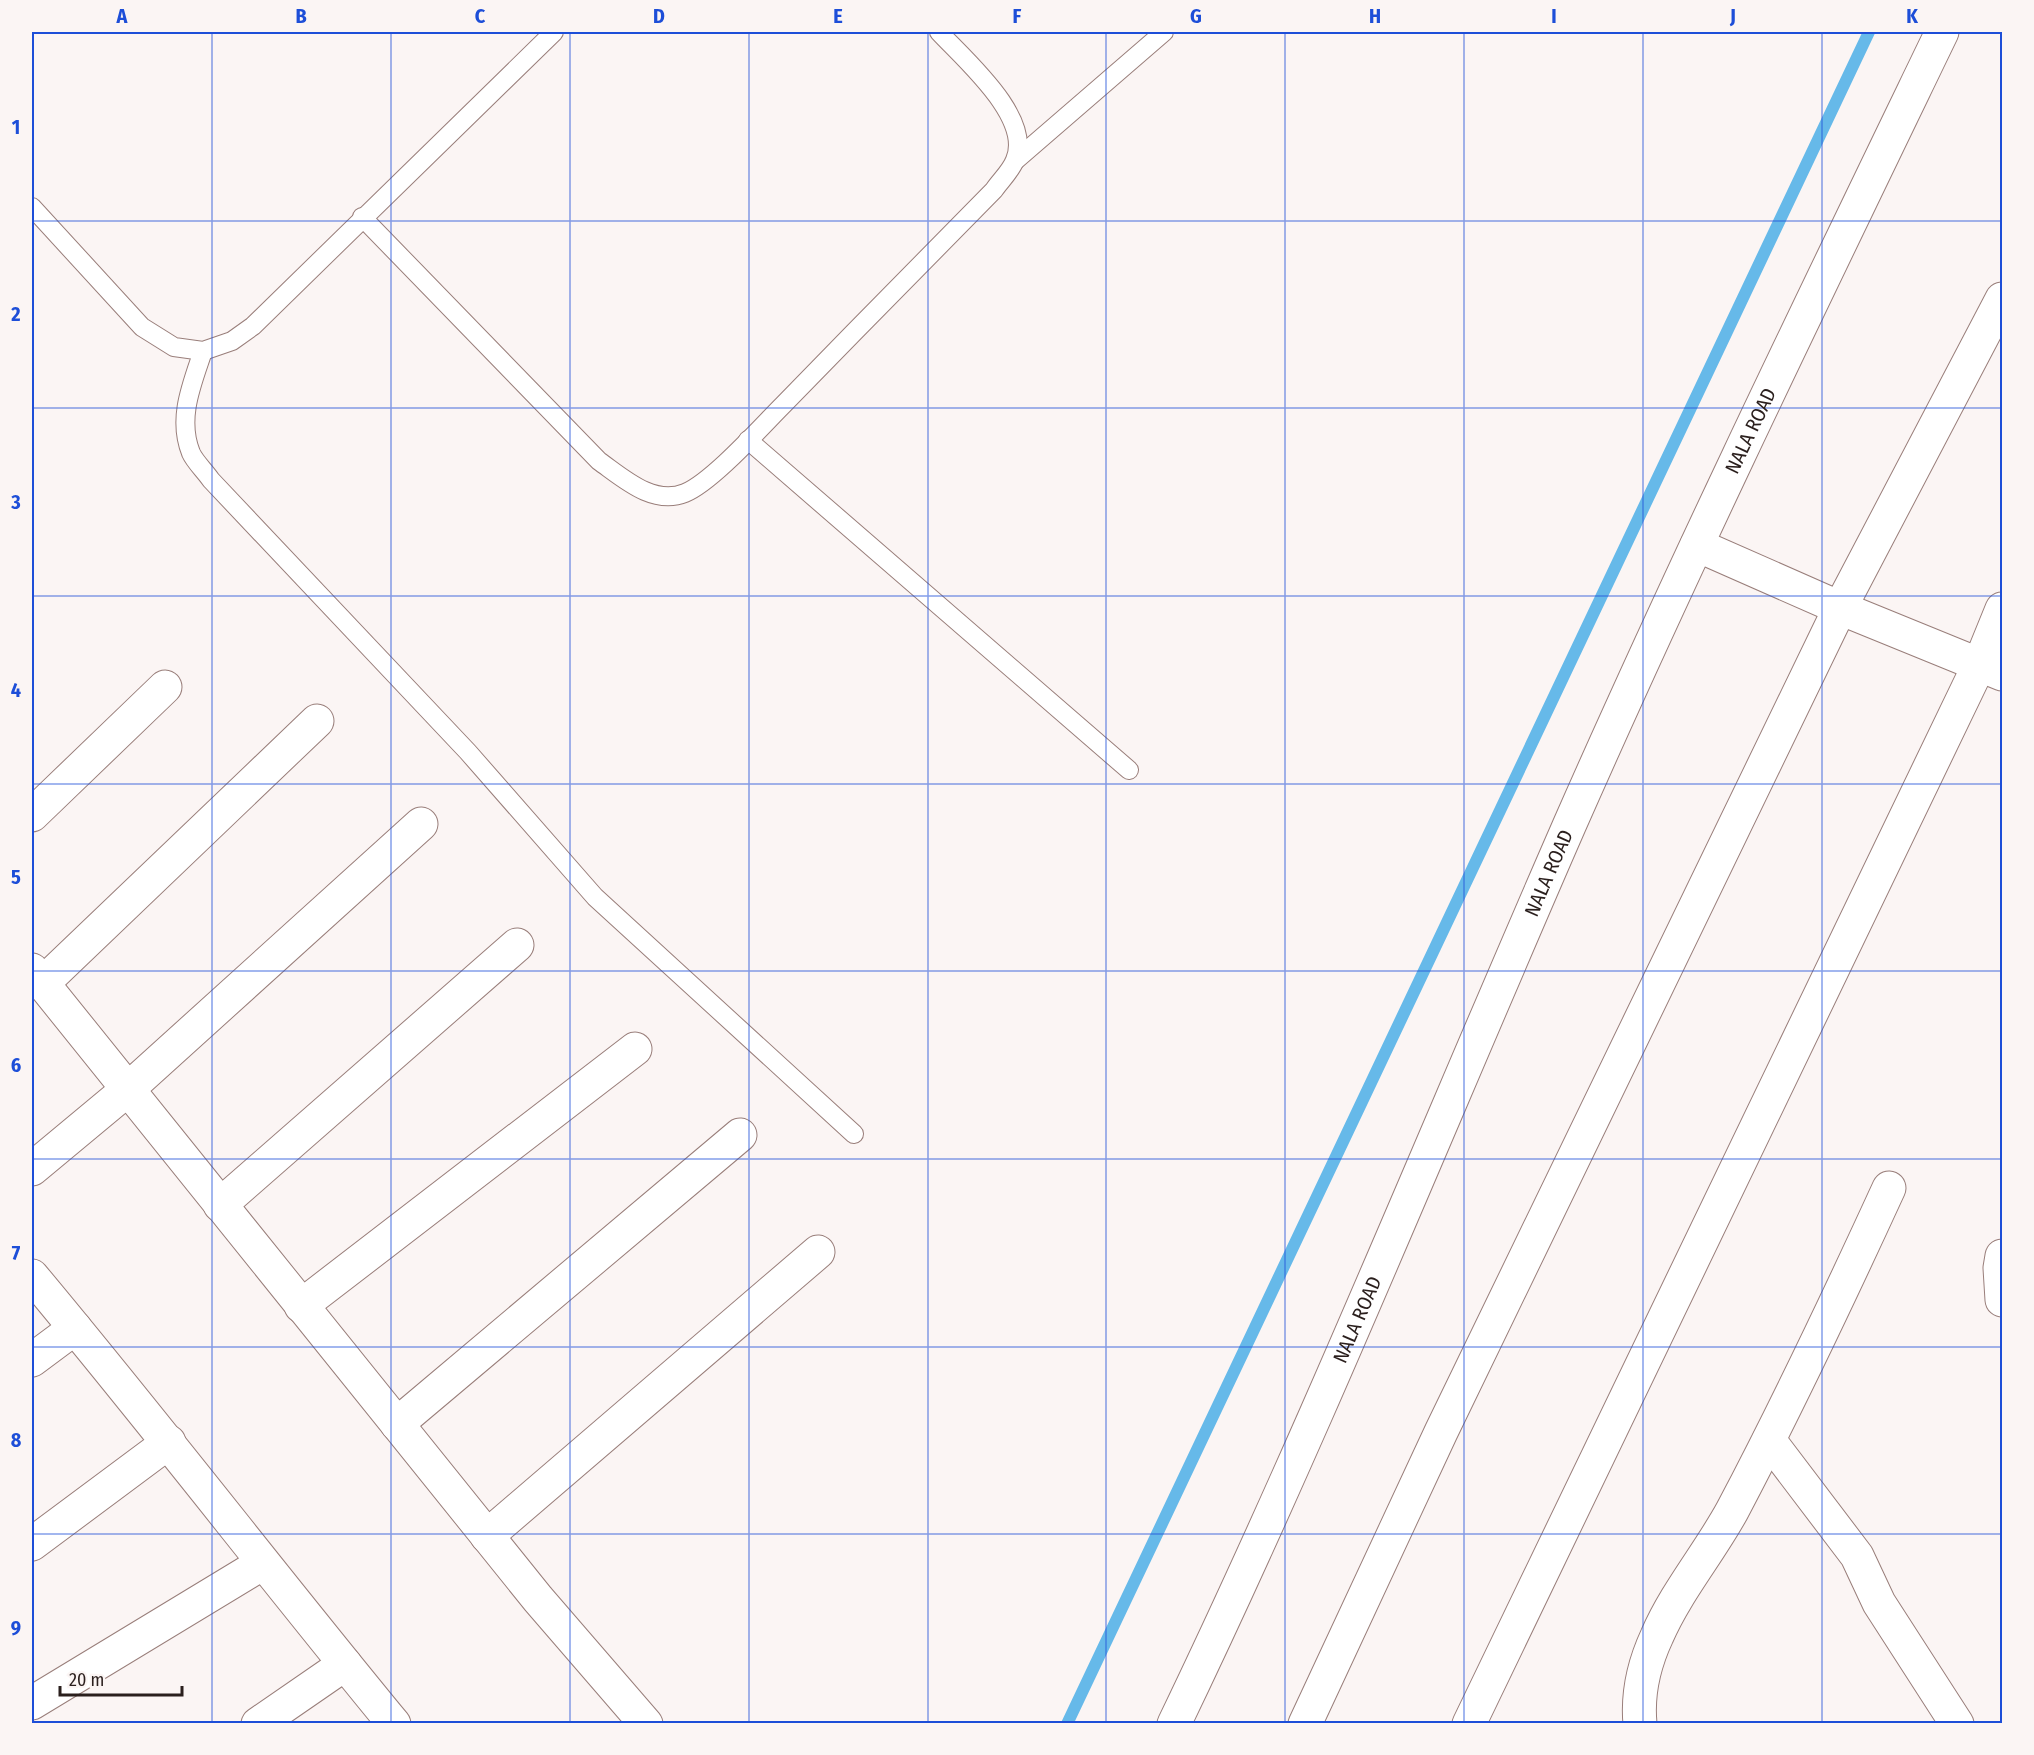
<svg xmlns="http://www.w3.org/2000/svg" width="2034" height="1755" viewBox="0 0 2034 1755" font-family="'Fira Sans Condensed',sans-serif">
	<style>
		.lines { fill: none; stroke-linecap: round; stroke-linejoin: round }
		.stream { stroke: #66b9e9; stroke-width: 12 }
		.service-casing { stroke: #997e7a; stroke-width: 20 }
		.minor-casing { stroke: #997e7a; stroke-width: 35 }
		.service { stroke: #fff; stroke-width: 18 }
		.minor { stroke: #fff; stroke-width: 33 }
		.grid { fill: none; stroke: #1d4ed8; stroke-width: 1.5; stroke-opacity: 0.55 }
		.labels { text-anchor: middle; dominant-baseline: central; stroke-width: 5; stroke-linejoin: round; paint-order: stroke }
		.street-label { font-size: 20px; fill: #2a1f1d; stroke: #fbf5f4 }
		.neatline { fill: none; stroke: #1d4ed8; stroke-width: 2 }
		.grid-label { font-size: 20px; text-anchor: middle; font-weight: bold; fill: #1d4ed8 }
	</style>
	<rect width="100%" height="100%" fill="#fbf5f4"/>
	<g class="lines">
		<polyline class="stream" points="1067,1724 1869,32"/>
		<g class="service-casing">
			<g id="service">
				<polyline points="1016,160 1164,32"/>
				<polyline points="32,207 142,327 174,347 203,351 232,341 253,326 554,32"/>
				<path d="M362,217L599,461C623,478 653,506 685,493C712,482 761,427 783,405C853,333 923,262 994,190C1000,181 1011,171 1015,160C1033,118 965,60 939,32"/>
				<path d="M203,351C192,384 177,418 191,453C195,462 205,471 211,480L468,752L595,897L854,1134"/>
				<polyline points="748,440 1129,770"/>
			</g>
		</g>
		<g class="minor-casing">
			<g id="minor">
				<polyline points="1697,545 1840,608 2002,674"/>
				<polyline points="32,815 165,687"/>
				<polyline points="32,970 538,1599 646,1724"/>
				<polyline points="42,984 317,721"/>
				<polyline points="32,1169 127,1090 421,824"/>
				<polyline points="220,1205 517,945"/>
				<polyline points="2002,1256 2000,1268 2002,1300"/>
				<path d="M32,1276C155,1423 272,1576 394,1724"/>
				<polyline points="301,1306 635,1049"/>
				<polyline points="32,1360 75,1328"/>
				<polyline points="397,1424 740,1135"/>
				<polyline points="1769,1440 1857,1556 1879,1603 1957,1724"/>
				<polyline points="487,1536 818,1252"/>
				<polyline points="32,1544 169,1442"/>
				<polyline points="32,1703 263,1563"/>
				<polyline points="258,1724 345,1664"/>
				<path id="s1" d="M1174,1724C1316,1429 1438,1126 1569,826C1687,558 1815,295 1942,32"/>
				<polyline points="1305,1724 1441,1432 1840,608 2002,299"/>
				<polyline points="1469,1724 1980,663 2002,609"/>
				<path d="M1640,1724C1637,1692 1644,1664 1657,1636C1676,1592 1709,1553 1732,1511C1788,1405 1839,1297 1889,1188"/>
			</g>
		</g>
		<use href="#service" class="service"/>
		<use href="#minor" class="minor"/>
	</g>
	<path class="grid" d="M212,32V1724M391,32V1724M570,32V1724M749,32V1724M928,32V1724M1106,32V1724M1285,32V1724M1464,32V1724M1643,32V1724M1822,32V1724M32,221H2002M32,408H2002M32,596H2002M32,784H2002M32,971H2002M32,1159H2002M32,1347H2002M32,1534H2002"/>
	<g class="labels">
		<g class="street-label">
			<text stroke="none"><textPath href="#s1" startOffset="1416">NALA ROAD</textPath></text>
			<text stroke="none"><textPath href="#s1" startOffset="930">NALA ROAD</textPath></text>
			<text stroke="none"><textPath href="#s1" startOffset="444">NALA ROAD</textPath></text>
		</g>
	</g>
	<rect width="2034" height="1755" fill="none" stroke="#fbf5f4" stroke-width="66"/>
	<path d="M60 1686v9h122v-9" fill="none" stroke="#2a1f1d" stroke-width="3"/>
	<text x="69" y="1686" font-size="18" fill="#2a1f1d" stroke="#fbf5f4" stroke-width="4.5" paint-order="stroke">20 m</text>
	<rect x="33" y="33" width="1968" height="1689" class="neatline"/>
	<g class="grid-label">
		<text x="122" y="23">A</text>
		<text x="301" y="23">B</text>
		<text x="480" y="23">C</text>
		<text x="659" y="23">D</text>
		<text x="838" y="23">E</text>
		<text x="1017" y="23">F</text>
		<text x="1196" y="23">G</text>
		<text x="1375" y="23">H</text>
		<text x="1554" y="23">I</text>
		<text x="1733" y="23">J</text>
		<text x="1912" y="23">K</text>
		<text x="16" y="134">1</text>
		<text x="16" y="321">2</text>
		<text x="16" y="509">3</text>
		<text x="16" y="697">4</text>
		<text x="16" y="884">5</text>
		<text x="16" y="1072">6</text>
		<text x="16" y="1260">7</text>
		<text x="16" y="1447">8</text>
		<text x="16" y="1635">9</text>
	</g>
</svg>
